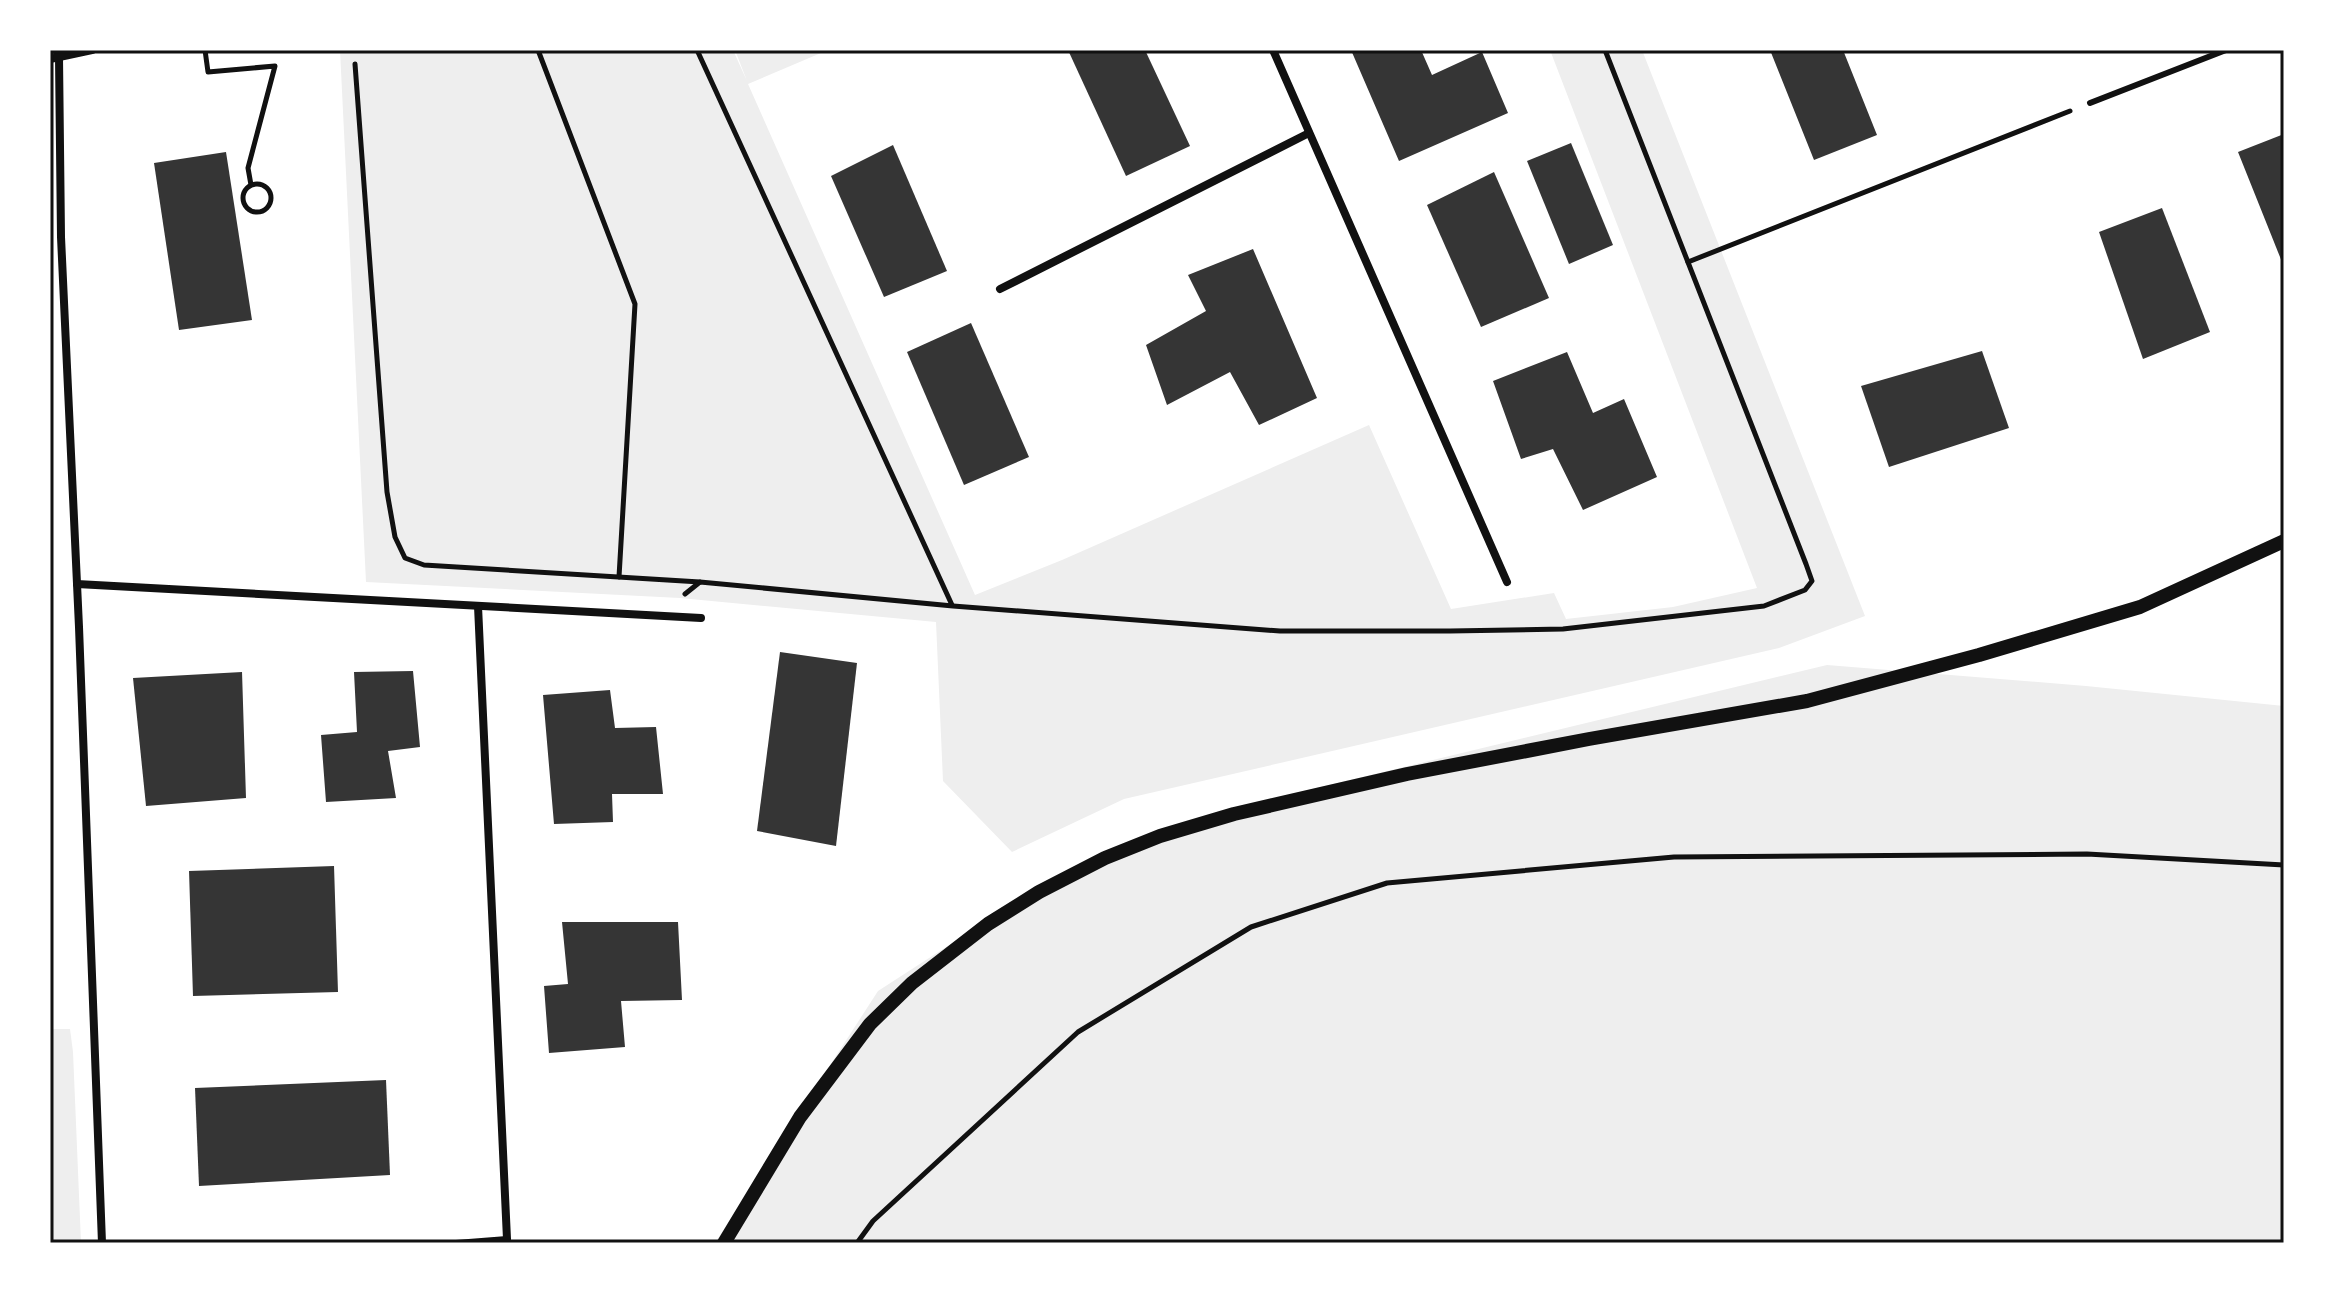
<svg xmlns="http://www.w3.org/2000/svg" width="2334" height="1293" viewBox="0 0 2334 1293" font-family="'Source Serif 4',serif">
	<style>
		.green { fill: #eee }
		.building { fill: #353535 }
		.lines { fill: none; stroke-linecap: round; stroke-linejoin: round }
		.path { stroke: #111; stroke-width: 5 }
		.service { stroke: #111; stroke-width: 6 }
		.minor { stroke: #111; stroke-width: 8 }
		.tertiary { stroke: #111; stroke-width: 14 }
		.neatline { fill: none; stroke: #111; stroke-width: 3 }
	</style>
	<rect width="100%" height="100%" fill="#fff"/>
	<g class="green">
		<polygon points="340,50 733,50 747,81 735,50 828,50 748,84 975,595 1062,560 1369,425 1451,609 1554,593 1566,619 1673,607 1757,588 1550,50 1642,50 1865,616 1779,648 1124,799 1012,852 943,781 936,622 680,598 366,582"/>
		<polygon points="1827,665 2086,686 2284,706 2284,1243 715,1243 878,991 1045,883 1267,800"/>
		<polygon points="50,1029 70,1029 73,1052 81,1243 50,1243"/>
	</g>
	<g class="building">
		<polygon points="1068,50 1145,50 1190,146 1126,176"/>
		<polygon points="1351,50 1421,50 1432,75 1482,52 1508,113 1399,161"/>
		<polygon points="1770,50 1843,50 1877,135 1814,160"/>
		<polygon points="2284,134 2284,267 2238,152"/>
		<polygon points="1571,143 1613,245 1569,264 1527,161"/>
		<polygon points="893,145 947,271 884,297 831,176"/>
		<polygon points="226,152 252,320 179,330 154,163"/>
		<polygon points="1494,172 1549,298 1481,327 1427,205"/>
		<polygon points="2162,208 2210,332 2143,359 2099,232"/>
		<polygon points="1253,249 1317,398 1259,425 1230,372 1167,405 1146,345 1206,311 1188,275"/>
		<polygon points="971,323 1029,457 964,485 907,352"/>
		<polygon points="1982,351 2009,428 1889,467 1861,386"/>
		<polygon points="1567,352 1593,413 1624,399 1657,477 1583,510 1553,449 1521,459 1493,381"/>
		<polygon points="780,652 857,663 836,846 757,831"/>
		<polygon points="413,671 420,747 388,751 396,798 326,802 321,735 357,732 354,672"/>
		<polygon points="242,672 246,798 146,806 133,678"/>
		<polygon points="610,690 615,728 656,727 663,794 612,794 613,822 554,824 543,695"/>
		<polygon points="334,866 338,992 193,996 189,871"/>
		<polygon points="562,922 678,922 682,1000 621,1001 625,1047 549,1053 544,986 568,984"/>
		<polygon points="386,1080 390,1175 199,1186 195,1088"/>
	</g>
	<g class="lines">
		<g class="path">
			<polyline points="205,50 208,72 275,66 248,168 251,185"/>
			<polyline points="538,50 635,304 619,577"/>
			<polyline points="697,50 952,605"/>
			<polyline points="355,64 387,492 395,537 405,558 424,565 700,582"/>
			<circle cx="257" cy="198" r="14"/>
			<polyline points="1688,262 2070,111"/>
			<polyline points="685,594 700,582 953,606 1280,631 1450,631 1563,629 1764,606 1805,590 1812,581 1806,564 1605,50"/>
			<polyline points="857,1243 873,1221 1078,1032 1251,927 1387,883 1674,857 2087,854 2284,865"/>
		</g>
		<g class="service">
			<polyline points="2090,103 2226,50"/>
			<polyline points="456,1243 507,1239 507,1243"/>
		</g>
		<g class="minor">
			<polyline points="56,50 59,57 61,237 79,627 102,1243"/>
			<polyline points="1273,50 1507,582"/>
			<polyline points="50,59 92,50"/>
			<polyline points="1000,289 1309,133"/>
			<polyline points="77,584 701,618"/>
			<polyline points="478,606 507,1239"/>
		</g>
		<polyline class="tertiary" points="724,1243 800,1117 870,1024 912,983 988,924 1039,892 1105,858 1160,836 1234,814 1407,774 1589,739 1807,701 1979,655 2140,607 2284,541"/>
	</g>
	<rect width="2334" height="1293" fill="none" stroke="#ffffff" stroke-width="104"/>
	<rect x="52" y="52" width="2230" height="1189" class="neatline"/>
</svg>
